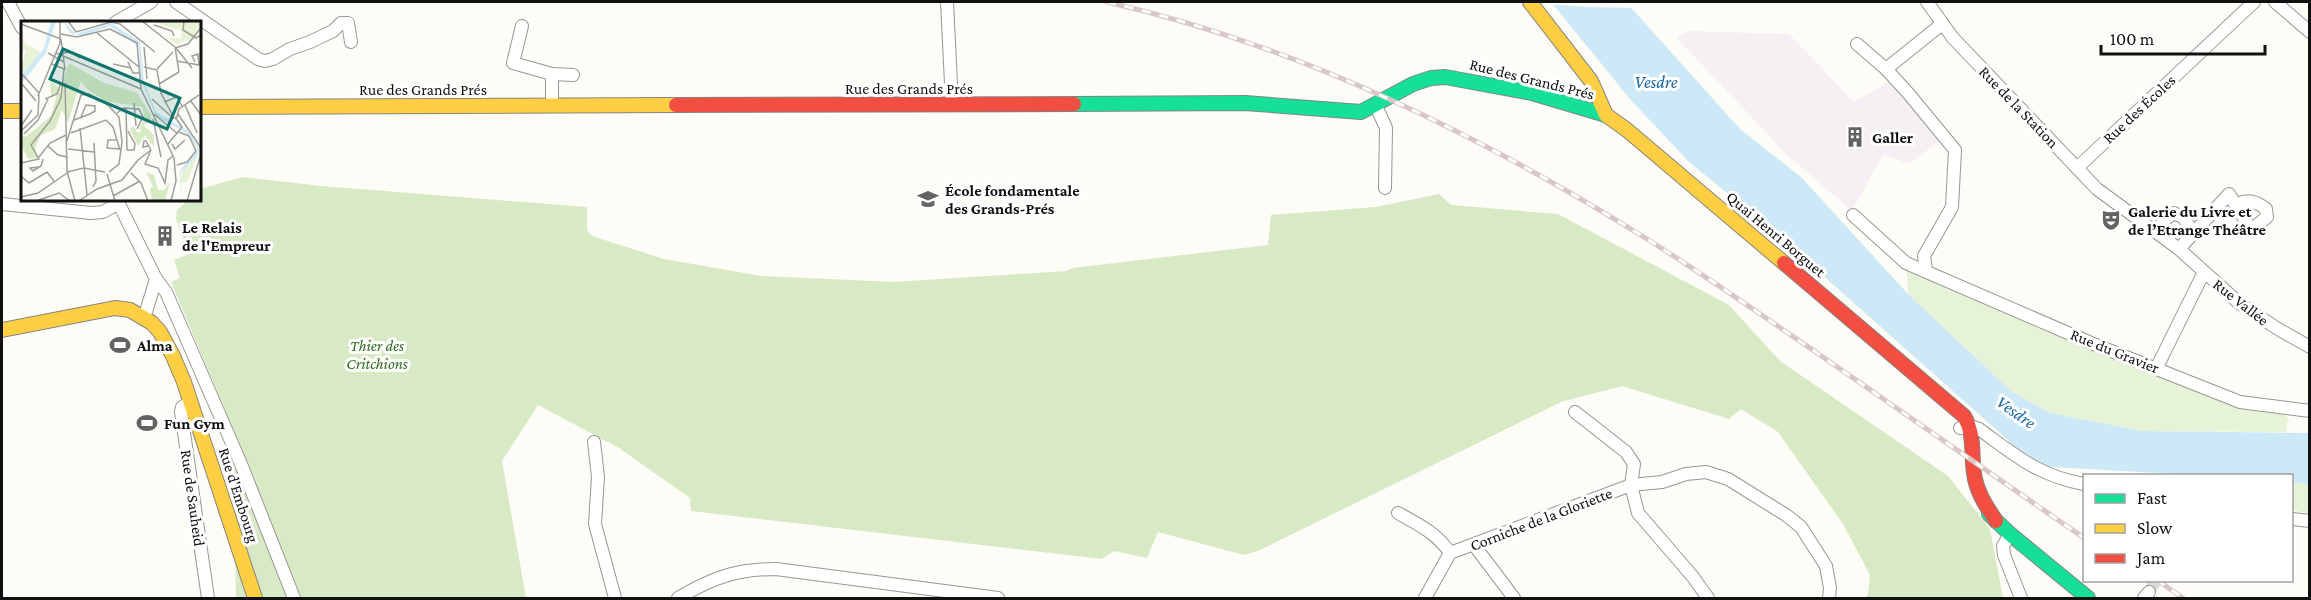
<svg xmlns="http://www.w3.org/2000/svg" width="2311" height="600" viewBox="0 0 2311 600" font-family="'Crimson Pro',serif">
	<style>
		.industrial { fill: #f5f0f3 }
		.green { fill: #e7f3d7 }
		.forest { fill: #d8eac5 }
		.water { fill: #cde8f7 }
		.pier { fill: #fdfcf7 }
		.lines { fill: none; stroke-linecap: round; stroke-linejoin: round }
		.street-tunnel { stroke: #dad9d4; stroke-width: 12; stroke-dasharray: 12 6; stroke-linecap: butt }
		.street-casing { stroke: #979795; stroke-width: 14 }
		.fast-casing { stroke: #858482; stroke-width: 16 }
		.slow-casing { stroke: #858482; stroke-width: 16 }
		.jam-casing { stroke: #858482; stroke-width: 16 }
		.street { stroke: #fffffe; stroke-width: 12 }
		.fast { stroke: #16e098; stroke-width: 14 }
		.slow { stroke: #ffcf43; stroke-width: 14 }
		.jam { stroke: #f24e42; stroke-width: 14 }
		.rail-casing { stroke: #d9c6c7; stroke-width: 5 }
		.rail { stroke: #fff; stroke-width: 3; stroke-dasharray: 9; stroke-linecap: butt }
		.labels { text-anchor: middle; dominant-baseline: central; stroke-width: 6; stroke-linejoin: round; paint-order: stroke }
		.street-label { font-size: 16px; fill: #111; stroke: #fff }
		.poi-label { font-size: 16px; font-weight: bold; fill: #111; stroke: #fff; text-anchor: start }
		.park-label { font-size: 16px; font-style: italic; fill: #2f6b1f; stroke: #fff }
		.water-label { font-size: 18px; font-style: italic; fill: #1768a6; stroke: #fff }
		.inset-road { fill: none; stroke: #9f9e9b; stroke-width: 1.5 }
		.view { fill: #0f766e; fill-opacity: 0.15; stroke: #0f766e; stroke-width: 3 }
		.inset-edge { fill: none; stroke: #111; stroke-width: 3 }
	</style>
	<rect width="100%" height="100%" fill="#fdfcf7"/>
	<polygon class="industrial" points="1690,31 1789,34 1854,102 1889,82 1942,139 1909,164 1883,154 1852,211 1786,154 1676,37"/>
	<g class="green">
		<polygon points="1906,263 2240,402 2274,407 2288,418 2286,432 2143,431 2050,413 2012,392 1908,294"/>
		<polygon points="2292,482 2309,485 2309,514 2292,510"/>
	</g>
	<polygon class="forest" points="242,177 321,186 587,207 587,230 592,236 664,259 761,276 894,282 1066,271 1072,268 1268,245 1271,215 1376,207 1439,194 1451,205 1558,214 1729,305 1780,361 1948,476 1990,529 2003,598 1866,598 1868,594 1870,575 1843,524 1778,432 1741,409 1729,419 1622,386 1561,402 1260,550 1244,555 1158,532 1147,558 1114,551 1102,559 691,511 690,498 619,448 538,405 502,461 526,598 236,598 234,462 225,410 171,282 180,278 174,260 189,254 176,219 177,210 188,200 200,200 200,189"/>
	<polygon class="water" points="1551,2 1626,2 1740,129 1801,177 1908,294 2012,392 2050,413 2143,431 2309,433 2309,485 2292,482 2292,476 2192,475 2037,466 1828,280 1790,244 1689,162 1630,99"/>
	<polygon class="pier" points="1548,2 1630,2 1635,8 1588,7 1549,4"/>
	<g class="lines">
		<polyline class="street-tunnel" points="2149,592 2156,580"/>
		<g class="street-casing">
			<g id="street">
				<polyline points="8,2 22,28"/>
				<polyline points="176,2 258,59 265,61 273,59 290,49 310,42 333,31 341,23 348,23 351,42"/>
				<polyline points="947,2 952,104"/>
				<polyline points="1927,2 1953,38 2097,189 2179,249 2239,303 2278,329 2310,347"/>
				<polyline points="2275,2 2310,32"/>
				<polyline points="116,22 151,2"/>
				<polyline points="522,26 513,63 552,74 552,106"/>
				<polyline points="1857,44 1886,69 1908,93 1955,150 1952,207 1924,256 1926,270"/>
				<polyline points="1886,69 1942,24"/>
				<polyline points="552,74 573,75"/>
				<polyline points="1376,106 1386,128 1385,188"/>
				<polyline points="2077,168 2254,2"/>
				<polyline points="117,200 156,279 166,292 241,464 294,598"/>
				<polyline points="2,204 91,213 103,212 119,203"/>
				<polyline points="1853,215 1906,263 2091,343 2240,402 2310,411"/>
				<polyline points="2157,232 2163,221 2174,213 2184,218 2193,233"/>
				<path d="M2179,249L2229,194L2251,230L2267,217L2266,209C2256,201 2248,199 2237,204"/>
				<polyline points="145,315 156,279"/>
				<polyline points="2157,367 2204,272"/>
				<polyline points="191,402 182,407 181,412 208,598"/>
				<polyline points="1575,412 1626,452 1634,464 1631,485 1638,513 1693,577 1708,598"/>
				<path d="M1960,428L1970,426L1979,429C2016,456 2039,476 2084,484"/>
				<polyline points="594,442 598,477 595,524 615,598"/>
				<path d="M1398,513C1419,525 1437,533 1450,553"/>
				<polyline points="2292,519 2310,521"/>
				<polyline points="2010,534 2003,546 2004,555 2021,598"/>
				<polyline points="1474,545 1514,598"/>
				<path d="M678,598C712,578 736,569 776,569L998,598"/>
				<polyline points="1425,598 1450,553 1631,485 1662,482 1686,474 1706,472 1728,479 1786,515 1801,527 1826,566 1830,588 1829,598"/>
				<polyline points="2144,598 2149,592"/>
			</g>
		</g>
		<g class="fast-casing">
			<g id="fast">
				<polyline points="1074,104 1245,103 1361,112 1413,84 1431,78 1445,77 1532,93 1606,115"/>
				<polyline points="1989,514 2010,534 2088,598"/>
			</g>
		</g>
		<g class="slow-casing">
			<g id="slow">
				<polyline points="1530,2 1591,81 1606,115 1627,130 1784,263"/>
				<polyline points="200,107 676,105"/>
				<polyline points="2,111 22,111"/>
				<polyline points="2,330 115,308 130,310 152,323 160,332 173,356 184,382 255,598"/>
			</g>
		</g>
		<g class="jam-casing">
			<g id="jam">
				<polyline points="676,105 1074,104"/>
				<path d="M1784,263L1964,416C1975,435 1971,452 1974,473C1976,491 1986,506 1996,521"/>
			</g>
		</g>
		<use href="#street" class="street"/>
		<use href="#fast" class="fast"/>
		<use href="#slow" class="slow"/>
		<use href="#jam" class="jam"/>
		<g class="rail-casing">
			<g id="rail">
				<path d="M1107,2C1300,46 1480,135 1647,239C1706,276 1763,316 1820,355C1908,416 1996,477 2084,538"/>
				<polyline points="2157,580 2183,598"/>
			</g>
		</g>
		<use href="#rail" class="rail"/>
	</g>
	<defs>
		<g id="building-bare" transform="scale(1.62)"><path d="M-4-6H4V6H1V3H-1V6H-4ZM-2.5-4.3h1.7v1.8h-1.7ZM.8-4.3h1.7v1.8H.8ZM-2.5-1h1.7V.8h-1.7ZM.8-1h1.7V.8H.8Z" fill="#646362" stroke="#fff" stroke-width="2.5" paint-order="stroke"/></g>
		<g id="school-bare" transform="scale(1.62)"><path d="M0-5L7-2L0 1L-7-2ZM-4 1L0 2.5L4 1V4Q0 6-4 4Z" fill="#646362" stroke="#fff" stroke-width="2.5" paint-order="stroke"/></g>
		<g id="theatre-bare" transform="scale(1.62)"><path d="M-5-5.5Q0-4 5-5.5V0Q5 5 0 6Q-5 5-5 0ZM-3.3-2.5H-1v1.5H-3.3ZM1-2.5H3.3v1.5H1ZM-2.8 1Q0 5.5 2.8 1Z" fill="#646362" stroke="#fff" stroke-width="2.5" paint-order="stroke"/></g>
		<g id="stadium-bare" transform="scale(1.62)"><path d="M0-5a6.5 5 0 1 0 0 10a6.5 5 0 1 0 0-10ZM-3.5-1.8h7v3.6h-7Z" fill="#646362" stroke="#fff" stroke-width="2.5" paint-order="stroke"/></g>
	</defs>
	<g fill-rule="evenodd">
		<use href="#building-bare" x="1855" y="137"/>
		<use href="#school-bare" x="928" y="199"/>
		<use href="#theatre-bare" x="2111" y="220"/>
		<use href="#building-bare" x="165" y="236"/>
		<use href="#stadium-bare" x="120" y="345"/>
		<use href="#stadium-bare" x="147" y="423"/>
	</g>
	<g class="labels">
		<g class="street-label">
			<text transform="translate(1532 79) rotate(14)">Rue des Grands Prés</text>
			<text x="909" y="88">Rue des Grands Prés</text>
			<text x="423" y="89">Rue des Grands Prés</text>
			<text transform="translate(2019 107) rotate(46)">Rue de la Station</text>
			<text transform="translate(2139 109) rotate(-43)">Rue des Écoles</text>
			<text transform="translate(1776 234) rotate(40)">Quai Henri Borguet</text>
			<text transform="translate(2241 302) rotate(38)">Rue Vallée</text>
			<text transform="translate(2115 351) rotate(22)">Rue du Gravier</text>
			<text transform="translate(239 495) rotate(72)">Rue d'Embourg</text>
			<text transform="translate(193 498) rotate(82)">Rue de Sauheid</text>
			<text transform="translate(1541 519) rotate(-21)">Corniche de la Gloriette</text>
		</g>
		<g class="poi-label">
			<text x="1872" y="137">Galler</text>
			<text x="945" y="190">École fondamentale<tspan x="945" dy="18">des Grands-Prés</tspan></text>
			<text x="2128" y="211">Galerie du Livre et<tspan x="2128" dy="18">de l’Etrange Théâtre</tspan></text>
			<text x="182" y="227">Le Relais<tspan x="182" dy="18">de l'Empreur</tspan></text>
			<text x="137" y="345">Alma</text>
			<text x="164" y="423">Fun Gym</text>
		</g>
		<g class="park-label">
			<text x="377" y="345">Thier des<tspan x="377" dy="18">Critchions</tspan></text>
		</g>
		<g class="water-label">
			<text x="1656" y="82">Vesdre</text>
			<text transform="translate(2016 412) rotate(35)">Vesdre</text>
		</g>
	</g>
	<g transform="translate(21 21)">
		<rect width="180" height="180" fill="#fdfcf7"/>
		<path d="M130,0H180V7L168,20L165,18L157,24L145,16L160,18L161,10ZM0,14L4,22L19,31L12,43L1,53L0,48H6L0,47L5,30L2,29L0,38ZM177,134L166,161H159L163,145Z" fill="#e7f3d7"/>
		<path d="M48,42L81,61L116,72L130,94V101L122,104L133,114V126L124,114L117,125L109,108L112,105L117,112L121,109L118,108L124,97L121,86L85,80L66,68L60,60L47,101L41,89L34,108L20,114L14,127L17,137L7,138L0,124L1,116L6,115L30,95L36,73L30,75L29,59L39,68ZM125,151L133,154L137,169H143L149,161L144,180H131L129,168L132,165Z" fill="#d8eac5"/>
		<path d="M30,0H35L25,32L0,63V56L23,27ZM42,0L55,13L90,2L119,21L123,61L135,91L167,110L178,127L177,134L160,151L161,180L159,150L177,128L165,112L135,95L119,57L118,26L89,5L62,15L49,12Z" fill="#cde8f7"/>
		<path class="inset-road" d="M47,0L55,11L90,1L99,3L134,31M121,0L154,26M163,0L162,9L175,17L180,14M0,3L40,18L44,49M133,4L151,10L153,15M76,12L118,46M40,13L56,16L89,8L116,22L120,68L153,137L155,160L150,180M123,26L126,58M154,26L158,51M154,27L167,23L180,7M155,27L171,47M27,32L43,41M35,32L120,68M42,32L50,31L59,37M156,40L178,44L177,33L171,35L174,41M107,41L112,52H118M92,43L110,47M123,46L136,49L140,72L153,97M136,48L152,31M0,52L18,72M44,62L46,150L54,180M1,63L15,80M138,63L158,51M17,75L39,22V0M24,78L36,73L40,61M131,78L153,98M169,79L180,94M143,81L156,76L161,85M113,82L115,105M164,84L176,112M105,87L106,129M96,92L103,87L118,88L122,96L116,108M133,93L157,113M157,93L180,127M132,98L140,136M155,99L158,88L178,74M52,100L53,99L69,93L74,90V85L65,84L60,96M0,105L11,89M59,107L66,174M0,110L17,94L18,74M50,112L85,99L92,106L99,129M3,113L17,99L27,78M95,119H87L86,127L99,128M46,120L60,74L68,73L87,84L98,96L101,121L98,143L88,151M151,123L154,128L164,119M146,124L161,106L154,96M27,125L37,134L47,136M127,125L122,126L123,120H125L130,129M47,128L73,131M106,129H113L114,123L107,110M130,129L124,143L137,147L144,162L147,139L152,135M18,136L29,122L45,114M0,142L18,138L10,124L29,100L40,77L43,48L31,43M156,144L166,141L175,130L168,115L158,111M18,146L9,147L12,150L20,145L22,138M46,151L63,147L84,151M110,152L120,162L127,180M86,153L94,180M0,155L8,162L26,151L33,160M72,166L75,160L73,122M92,175L119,160M0,176L17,172L46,152M15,180L38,172L49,180M58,180L76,168L101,159L117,139L130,129M166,180L180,133"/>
		<path class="view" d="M42,28L159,77L146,108L29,58Z"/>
		<rect width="180" height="180" class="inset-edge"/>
	</g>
	<rect width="2311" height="600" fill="none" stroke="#111111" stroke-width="6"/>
	<rect x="2083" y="474" width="210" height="108" fill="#ffffff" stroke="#a0a0a0" stroke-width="1.5"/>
	<rect x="2095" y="494" width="30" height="9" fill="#16e098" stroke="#a0a0a0" stroke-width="1.5"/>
	<text x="2137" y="504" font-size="18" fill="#111111">Fast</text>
	<rect x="2095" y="524" width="30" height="9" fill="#ffcf43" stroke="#a0a0a0" stroke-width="1.5"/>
	<text x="2137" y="534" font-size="18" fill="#111111">Slow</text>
	<rect x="2095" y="554" width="30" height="9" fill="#f24e42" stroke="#a0a0a0" stroke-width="1.5"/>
	<text x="2137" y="564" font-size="18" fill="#111111">Jam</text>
	<path d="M2101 45v9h164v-9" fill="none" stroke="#111111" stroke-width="3"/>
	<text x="2110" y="45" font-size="18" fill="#111111" stroke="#ffffff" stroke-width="4.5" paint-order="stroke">100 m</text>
</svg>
